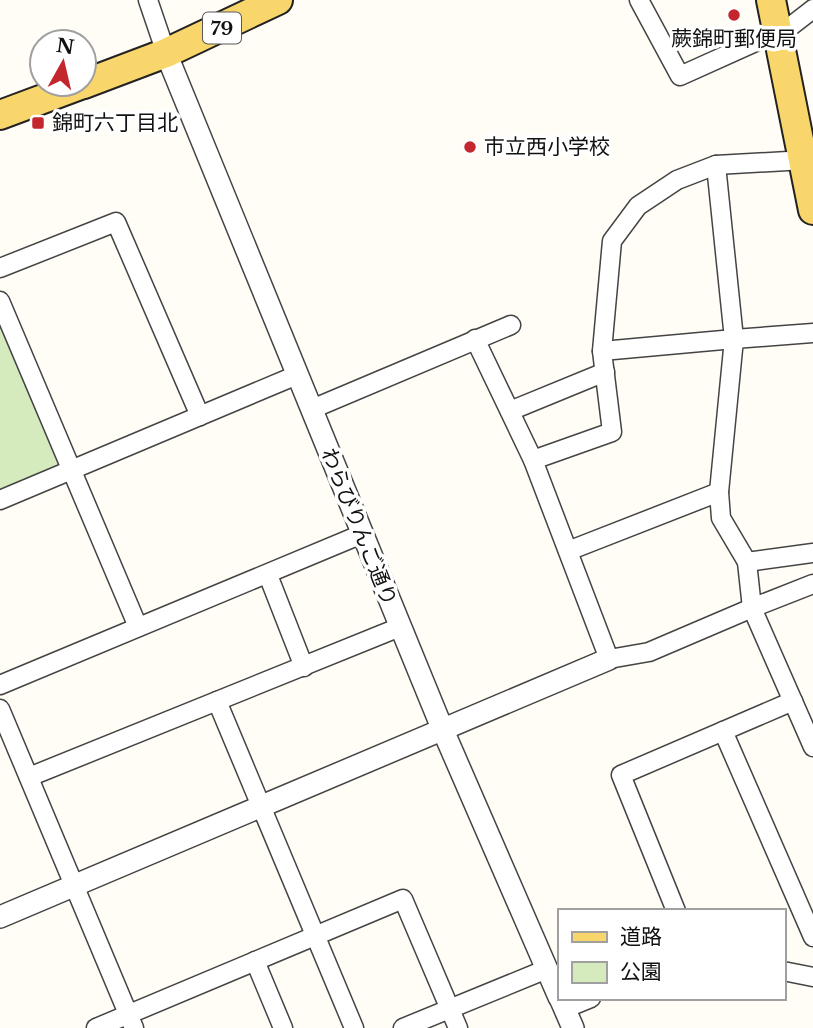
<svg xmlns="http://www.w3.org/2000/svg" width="813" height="1028" viewBox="0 0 813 1028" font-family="'Libre Baskerville','Noto Sans JP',serif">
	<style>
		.green { fill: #d5ebbd }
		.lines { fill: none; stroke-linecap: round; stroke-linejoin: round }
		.minor-casing { stroke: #444; stroke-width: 21 }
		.tertiary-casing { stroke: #444; stroke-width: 24 }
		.primary-casing { stroke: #222; stroke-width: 32 }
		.minor { stroke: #fff; stroke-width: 18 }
		.tertiary { stroke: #fff; stroke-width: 21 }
		.primary { stroke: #f9d66b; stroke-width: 28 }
		.poi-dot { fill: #c4262e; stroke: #fff; stroke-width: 2.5 }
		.labels { text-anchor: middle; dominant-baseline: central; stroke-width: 7; stroke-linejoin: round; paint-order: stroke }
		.shield { fill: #fff; stroke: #585858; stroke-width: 2 }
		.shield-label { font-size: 19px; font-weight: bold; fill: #111 }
		.poi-label { font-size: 21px; fill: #111; stroke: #fff; text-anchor: start }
		.street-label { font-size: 21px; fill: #111; stroke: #fff }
	</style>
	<rect width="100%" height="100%" fill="#fffdf5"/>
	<polygon class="green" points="0,301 70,472 0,500"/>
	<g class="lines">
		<g class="minor-casing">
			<g id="minor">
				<polyline points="148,0 166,53"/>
				<polyline points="639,0 680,76 791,26 813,9"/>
				<polyline points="0,268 116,222 200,416"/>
				<polyline points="0,301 138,627"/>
				<polyline points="475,339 533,460 609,659 649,652 752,608 813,747"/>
				<polyline points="602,351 734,339 716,165"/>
				<polyline points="312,409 511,325"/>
				<polyline points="510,411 605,372"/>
				<polyline points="533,460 612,432 602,351 612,241 638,206 677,180 716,165 805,160"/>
				<polyline points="719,492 734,339 813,333"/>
				<polyline points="0,500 297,375"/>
				<polyline points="568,551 719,492 721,518 747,562 813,553"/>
				<polyline points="747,562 752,608 813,584"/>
				<polyline points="268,575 304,667"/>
				<polyline points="0,685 362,534"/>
				<polyline points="217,701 354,1028"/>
				<polyline points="0,709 134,1028"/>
				<polyline points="723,731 813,937"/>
				<polyline points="29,777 400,627"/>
				<polyline points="676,911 621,775 793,701"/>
				<polyline points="255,961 283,1028"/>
				<polyline points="783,971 813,977"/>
				<polyline points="564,1009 591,998"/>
				<polyline points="96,1028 403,899 458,1028"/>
				<polyline points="403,1028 547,969"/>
			</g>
		</g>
		<g class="tertiary-casing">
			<g id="tertiary">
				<polyline points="166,53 442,728 559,997"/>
				<polyline points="0,917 609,659"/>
				<polyline points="560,998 573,1028"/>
			</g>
		</g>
		<g class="primary-casing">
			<g id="primary">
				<polyline points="771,0 813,210"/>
				<polyline points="84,84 166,53 278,0"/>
				<polyline points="0,115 83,84"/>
			</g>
		</g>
		<use href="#minor" class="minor"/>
		<use href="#tertiary" class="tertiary"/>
		<use href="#primary" class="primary"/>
	</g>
	<g class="poi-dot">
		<circle cx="734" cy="15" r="7"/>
		<rect x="31" y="116" width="14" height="14" rx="3.5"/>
		<circle cx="470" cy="147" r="7"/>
	</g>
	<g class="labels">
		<rect class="shield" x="203" y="12.5" width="38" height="31" rx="5"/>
		<g class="shield-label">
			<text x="222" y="28">79</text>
		</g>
		<g class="poi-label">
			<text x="734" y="39" text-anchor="middle">蕨錦町郵便局</text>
			<text x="52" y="123">錦町六丁目北</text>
			<text x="484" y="147">市立西小学校</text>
		</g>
		<g class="street-label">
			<text transform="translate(359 527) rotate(68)">わらびりんご通り</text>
		</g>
	</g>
	<rect x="558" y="909" width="228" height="91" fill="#ffffff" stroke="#a0a0a0" stroke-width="2"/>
	<rect x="572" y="932" width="35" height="10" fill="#f9d66b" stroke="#a0a0a0" stroke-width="2"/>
	<text x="620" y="944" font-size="21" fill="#111111">道路</text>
	<rect x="572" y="962" width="35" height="21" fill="#d5ebbd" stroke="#a0a0a0" stroke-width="2"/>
	<text x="620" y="979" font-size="21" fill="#111111">公園</text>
	<g transform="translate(63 63) rotate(8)"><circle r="33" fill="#ffffff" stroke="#a0a0a0" stroke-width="2"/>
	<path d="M0-5L12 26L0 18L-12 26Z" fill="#c4262e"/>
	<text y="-10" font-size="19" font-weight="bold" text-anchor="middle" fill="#111111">N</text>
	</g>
</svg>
